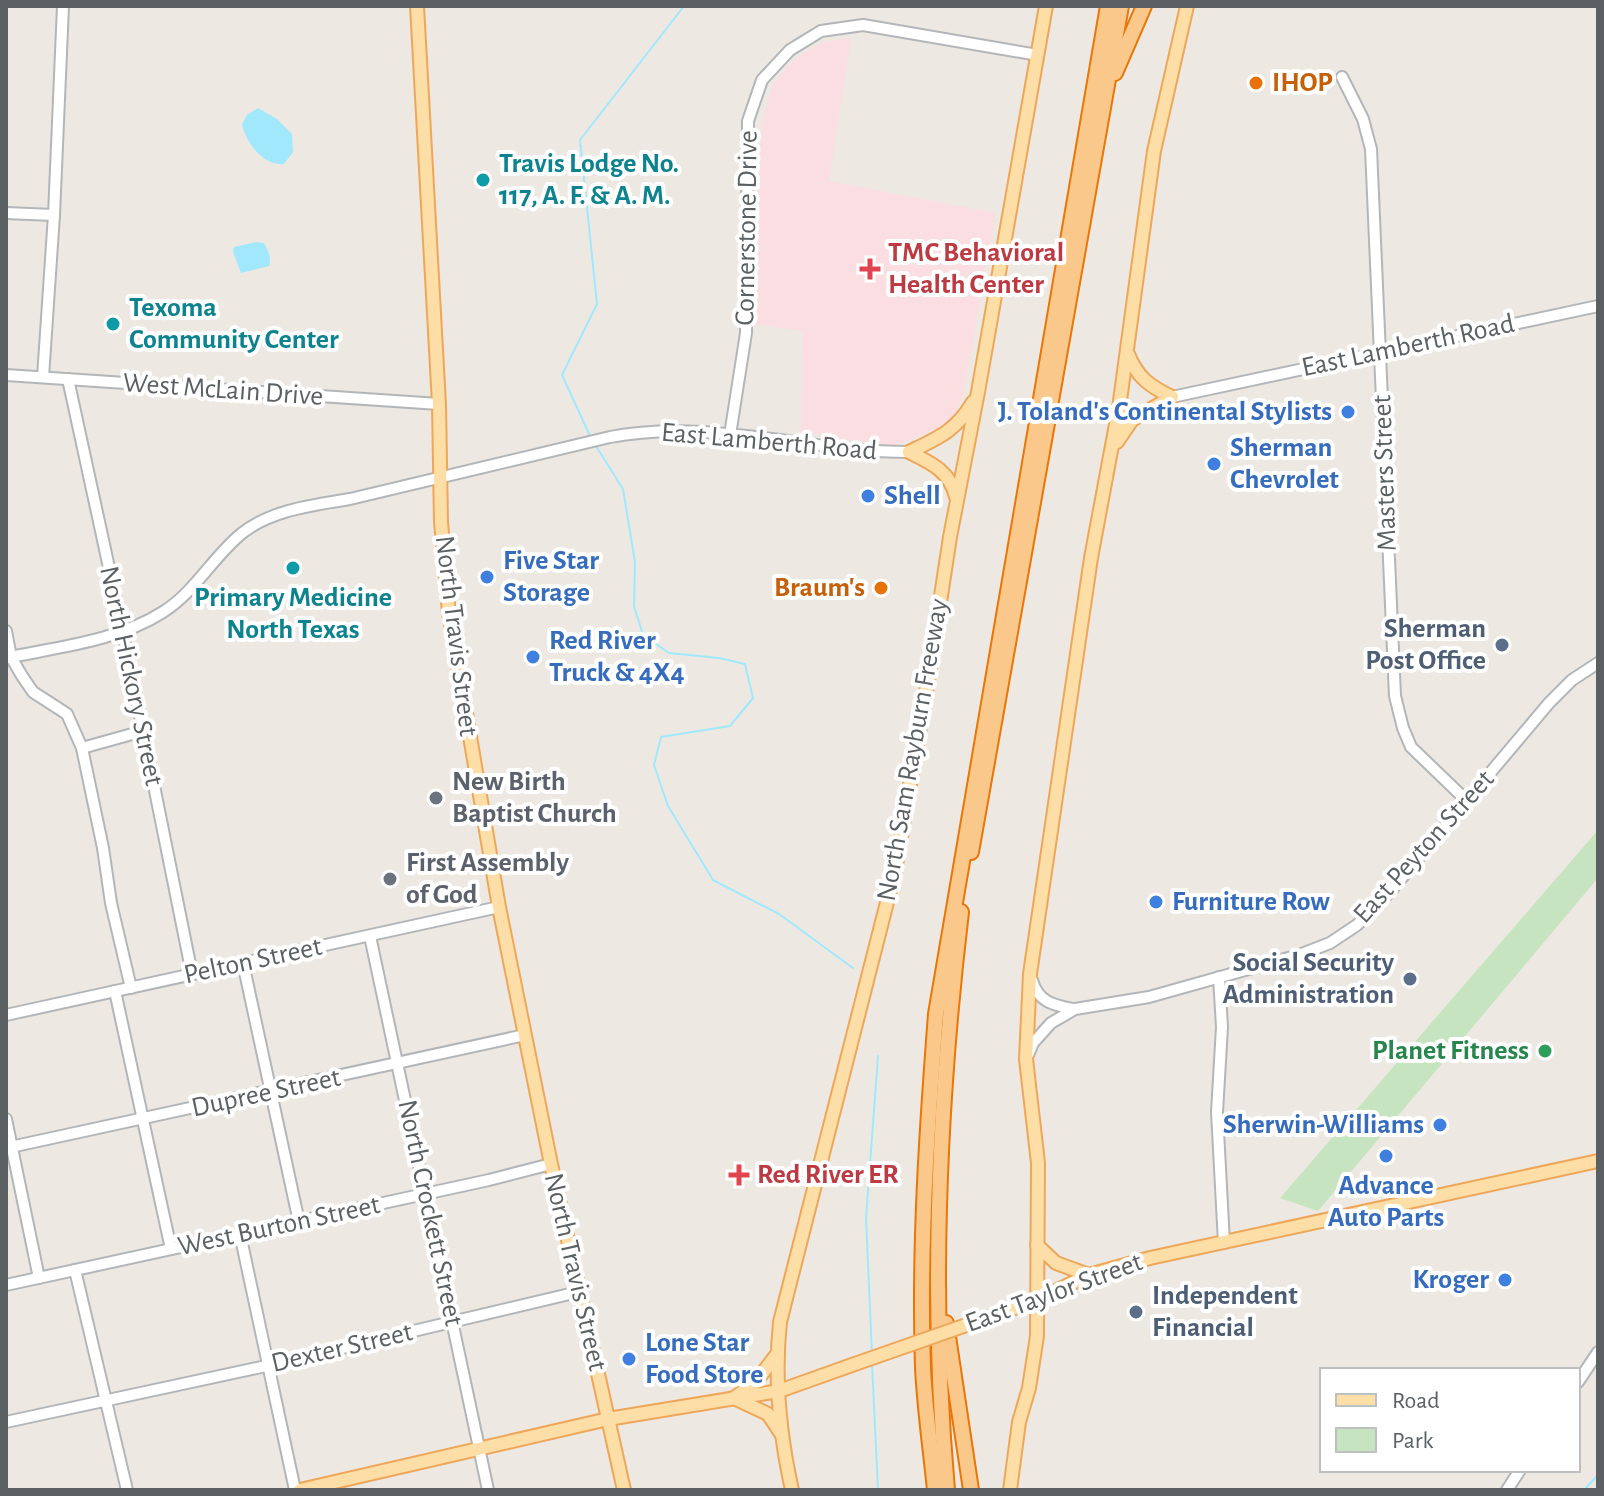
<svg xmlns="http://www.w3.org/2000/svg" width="1604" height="1496" viewBox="0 0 1604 1496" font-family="'Alegreya Sans',sans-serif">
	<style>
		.medical { fill: #fadee1 }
		.green { fill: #c6e4bf }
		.water { fill: #a2e8fd }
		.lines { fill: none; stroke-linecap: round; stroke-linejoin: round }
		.stream { stroke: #a2e8fd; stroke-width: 2 }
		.minor-casing { stroke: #b3b6b9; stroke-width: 14 }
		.major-casing { stroke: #eea75a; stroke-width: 16 }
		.highway-casing { stroke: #eb7505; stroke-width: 18 }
		.minor { stroke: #fff; stroke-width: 10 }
		.major { stroke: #fddea7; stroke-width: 12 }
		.highway { stroke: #fbc88c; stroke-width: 14 }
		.major-bridge-casing { stroke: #eea75a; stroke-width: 16; stroke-linecap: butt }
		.major-bridge { stroke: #fddea7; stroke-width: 12 }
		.food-dot { fill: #e8710a; stroke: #fff; stroke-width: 3 }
		.culture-dot { fill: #0f9aa8; stroke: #fff; stroke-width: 3 }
		.health-dot { fill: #e0444e; stroke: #fff; stroke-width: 3 }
		.shop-dot { fill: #3f7fe0; stroke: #fff; stroke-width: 3 }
		.service-dot { fill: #5c6f8a; stroke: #fff; stroke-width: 3 }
		.worship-dot { fill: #6b7280; stroke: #fff; stroke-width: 3 }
		.leisure-dot { fill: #2e9e5b; stroke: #fff; stroke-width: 3 }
		.labels { text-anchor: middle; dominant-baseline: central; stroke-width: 8; stroke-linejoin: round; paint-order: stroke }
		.food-label { font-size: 28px; font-weight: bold; fill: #c56008; stroke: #fff; text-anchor: start }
		.culture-label { font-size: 28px; font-weight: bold; fill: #0d838f; stroke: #fff; text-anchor: start }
		.street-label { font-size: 28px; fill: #5b6063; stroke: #fff }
		.health-label { font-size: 28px; font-weight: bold; fill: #be3a42; stroke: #fff; text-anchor: start }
		.shop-label { font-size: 28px; font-weight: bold; fill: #366cbe; stroke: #fff; text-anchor: start }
		.service-label { font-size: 28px; font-weight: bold; fill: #4e5e75; stroke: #fff; text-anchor: end }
		.worship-label { font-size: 28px; font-weight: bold; fill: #5b616d; stroke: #fff; text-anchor: start }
		.leisure-label { font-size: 28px; font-weight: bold; fill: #27864d; stroke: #fff; text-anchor: end }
	</style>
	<rect width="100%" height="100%" fill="#ede9e2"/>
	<polygon class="medical" points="851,38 829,181 996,213 962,400 947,425 894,446 801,432 803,331 753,324 761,125 773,84 794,59 822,42"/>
	<polygon class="green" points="1598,830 1598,878 1318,1211 1280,1198"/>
	<g class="water">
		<path d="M258,108L277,119L292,134L293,152L284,164C264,167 245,142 242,124L247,115Z"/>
		<path d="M256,242L264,243C268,250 272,259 269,266L241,273L233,252L234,247Z"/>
	</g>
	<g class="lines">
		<g class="stream">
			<polyline points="591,438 562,375 597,304 580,140 684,6"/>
			<polyline points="594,443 623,489 635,562 634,606 643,635 669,653 719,658 745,664 753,698 730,726 661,737 654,765 668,806 713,880 779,914 853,968"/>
			<polyline points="872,1354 866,1218 878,1056"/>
			<polyline points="872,1364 878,1490"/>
			<polyline points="1584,1490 1598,1475"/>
		</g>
		<g class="minor-casing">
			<g id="minor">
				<polyline points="1342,77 1363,119 1371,149 1395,696 1403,728 1411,747 1467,801"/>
				<polyline points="6,213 54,215"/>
				<polyline points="6,375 439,404"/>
				<polyline points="43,377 54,215 63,6"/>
				<polyline points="68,379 123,632 192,974"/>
				<polyline points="1172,397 1598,306"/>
				<polyline points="730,435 746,333 748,121 762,80 790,50 821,31 863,25 1038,55"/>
				<polyline points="6,631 11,657 22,676 33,692 67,714 82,748 103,848 111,903 131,988"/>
				<path d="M6,658C58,647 118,641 163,612C194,593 213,557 241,534C270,510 314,505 350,499L610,437C709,418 810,452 909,452"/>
				<polyline points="82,748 143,731"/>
				<polyline points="370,936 488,1490"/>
				<polyline points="243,963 299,1222"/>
				<polyline points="1219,977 1222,1027 1217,1112 1224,1243"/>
				<path d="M1032,980C1038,1002 1053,1005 1073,1009"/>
				<polyline points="115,991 171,1249"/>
				<polyline points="6,1015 499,907"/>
				<polyline points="1028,1055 1033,1043 1051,1023 1075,1009 1149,997 1299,955 1330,943 1357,925 1389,893 1549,703 1572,680 1598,663"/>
				<polyline points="6,1119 39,1278"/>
				<polyline points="6,1148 525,1035"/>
				<polyline points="240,1234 295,1490"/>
				<polyline points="75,1270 127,1490"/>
				<polyline points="6,1285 489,1180 551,1164"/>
				<polyline points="1578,1382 1598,1352"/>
				<polyline points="6,1422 266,1366 578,1292"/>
				<polyline points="1507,1490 1520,1470"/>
			</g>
		</g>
		<g class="major-casing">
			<g id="major">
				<polyline points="417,6 439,404 441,522 449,613 499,907 551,1164 624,1490"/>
				<path d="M1128,354C1137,377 1149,386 1172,397"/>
				<polyline points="1117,442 1132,420 1172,397"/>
				<path d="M909,452C938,438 956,431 973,402"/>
				<path d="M909,452C931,463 950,471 956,497"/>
				<polyline points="1037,1245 1056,1263 1089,1275"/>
				<polyline points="995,1315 1037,1300 1089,1275 1150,1258 1598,1161"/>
				<polyline points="777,1354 755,1383 734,1398 768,1414 782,1435"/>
				<polyline points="300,1490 608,1419 779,1391 852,1365"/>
				<path d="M792,1490C780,1436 774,1378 780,1322L895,871L928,681L950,537L978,392L1046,6"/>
				<polyline points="1010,1490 1019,1422 1029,1388 1037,1336 1038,1163 1026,1059 1030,974 1091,558 1119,408 1154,151 1187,6"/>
			</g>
		</g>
		<g class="highway-casing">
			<g id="highway">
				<polyline points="1115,73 1144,6"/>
				<polyline points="971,852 1121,6"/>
				<polyline points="946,1323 971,1490"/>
				<path d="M935,1490C931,1450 925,1409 923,1368C919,1250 927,1132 936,1014L1108,6"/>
				<path d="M947,1490C930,1297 938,1105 961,912"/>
			</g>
		</g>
		<use href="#minor" class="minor"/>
		<use href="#major" class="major"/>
		<use href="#highway" class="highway"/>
		<g class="major-bridge-casing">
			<polyline id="major-bridge" points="852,1365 995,1315"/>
		</g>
		<use href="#major-bridge" class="major-bridge"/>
	</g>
	<g class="food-dot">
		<circle cx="1256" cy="83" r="8"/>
		<circle cx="881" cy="588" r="8"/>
	</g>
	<g class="culture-dot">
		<circle cx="483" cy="180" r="8"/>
		<circle cx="113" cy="324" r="8"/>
		<circle cx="293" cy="568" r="8"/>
	</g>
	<g class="health-dot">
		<path d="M866 257h8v8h8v8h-8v8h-8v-8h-8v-8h8z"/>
		<path d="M735 1163h8v8h8v8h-8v8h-8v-8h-8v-8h8z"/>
	</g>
	<g class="shop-dot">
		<circle cx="1348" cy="412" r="8"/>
		<circle cx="1214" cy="464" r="8"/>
		<circle cx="868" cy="496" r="8"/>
		<circle cx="487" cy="577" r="8"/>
		<circle cx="533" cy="657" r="8"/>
		<circle cx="1156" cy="902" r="8"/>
		<circle cx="1440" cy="1125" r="8"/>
		<circle cx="1386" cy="1156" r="8"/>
		<circle cx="1505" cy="1280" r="8"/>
		<circle cx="629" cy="1359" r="8"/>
	</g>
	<g class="service-dot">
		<circle cx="1502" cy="645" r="8"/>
		<circle cx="1410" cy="979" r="8"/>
		<circle cx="1136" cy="1312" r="8"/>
	</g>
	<g class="worship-dot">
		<circle cx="436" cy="798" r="8"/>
		<circle cx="390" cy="879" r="8"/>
	</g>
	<circle class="leisure-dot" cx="1545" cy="1051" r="8"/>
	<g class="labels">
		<g class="food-label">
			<text x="1272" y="83">IHOP</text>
			<text x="865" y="588" text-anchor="end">Braum's</text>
		</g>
		<g class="culture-label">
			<text x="499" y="164">Travis Lodge No.<tspan x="499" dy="32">117, A. F. &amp; A. M.</tspan></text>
			<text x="129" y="308">Texoma<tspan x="129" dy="32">Community Center</tspan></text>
			<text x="293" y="598" text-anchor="middle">Primary Medicine<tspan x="293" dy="32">North Texas</tspan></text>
		</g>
		<g class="street-label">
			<text transform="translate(747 228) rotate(-89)">Cornerstone Drive</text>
			<text transform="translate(1408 346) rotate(-12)">East Lamberth Road</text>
			<text transform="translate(223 390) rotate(4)">West McLain Drive</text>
			<text transform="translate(769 442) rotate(5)">East Lamberth Road</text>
			<text transform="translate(1385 473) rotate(-92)">Masters Street</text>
			<text transform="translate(456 636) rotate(83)">North Travis Street</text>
			<text transform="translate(131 676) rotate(78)">North Hickory Street</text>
			<text transform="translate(913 750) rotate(-80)">North Sam Rayburn Freeway</text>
			<text transform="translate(1424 847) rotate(-48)">East Peyton Street</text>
			<text transform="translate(253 961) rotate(-12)">Pelton Street</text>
			<text transform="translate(266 1093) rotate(-12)">Dupree Street</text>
			<text transform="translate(430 1213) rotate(78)">North Crockett Street</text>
			<text transform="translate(279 1226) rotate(-12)">West Burton Street</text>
			<text transform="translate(575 1272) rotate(77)">North Travis Street</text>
			<text transform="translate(1054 1293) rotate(-20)">East Taylor Street</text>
			<text transform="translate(342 1348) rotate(-13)">Dexter Street</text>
		</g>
		<g class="health-label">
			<text x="888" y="253">TMC Behavioral<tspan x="888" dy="32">Health Center</tspan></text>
			<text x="757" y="1175">Red River ER</text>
		</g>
		<g class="shop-label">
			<text x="1332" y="412" text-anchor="end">J. Toland's Continental Stylists</text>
			<text x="1230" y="448">Sherman<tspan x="1230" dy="32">Chevrolet</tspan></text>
			<text x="884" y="496">Shell</text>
			<text x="503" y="561">Five Star<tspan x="503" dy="32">Storage</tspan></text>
			<text x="549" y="641">Red River<tspan x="549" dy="32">Truck &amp; 4X4</tspan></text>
			<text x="1172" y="902">Furniture Row</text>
			<text x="1424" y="1125" text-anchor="end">Sherwin-Williams</text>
			<text x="1386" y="1186" text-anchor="middle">Advance<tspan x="1386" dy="32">Auto Parts</tspan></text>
			<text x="1489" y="1280" text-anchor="end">Kroger</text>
			<text x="645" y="1343">Lone Star<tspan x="645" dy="32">Food Store</tspan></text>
		</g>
		<g class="service-label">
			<text x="1486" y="629">Sherman<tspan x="1486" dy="32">Post Office</tspan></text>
			<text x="1394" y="963">Social Security<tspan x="1394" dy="32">Administration</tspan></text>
			<text x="1152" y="1296" text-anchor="start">Independent<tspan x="1152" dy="32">Financial</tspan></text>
		</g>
		<g class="worship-label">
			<text x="452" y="782">New Birth<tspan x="452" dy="32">Baptist Church</tspan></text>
			<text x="406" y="863">First Assembly<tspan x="406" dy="32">of God</tspan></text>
		</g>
		<g class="leisure-label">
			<text x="1529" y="1051">Planet Fitness</text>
		</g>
	</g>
	<rect width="1604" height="1496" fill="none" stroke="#5b6063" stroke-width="16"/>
	<rect x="1320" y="1368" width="260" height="104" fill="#ffffff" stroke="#bdbfc1" stroke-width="2"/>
	<rect x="1336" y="1394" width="40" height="12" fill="#fddea7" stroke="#bdbfc1" stroke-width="2"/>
	<text x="1392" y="1408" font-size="24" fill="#5b6063">Road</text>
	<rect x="1336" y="1428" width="40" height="24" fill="#c6e4bf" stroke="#bdbfc1" stroke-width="2"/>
	<text x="1392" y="1448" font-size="24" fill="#5b6063">Park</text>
</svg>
